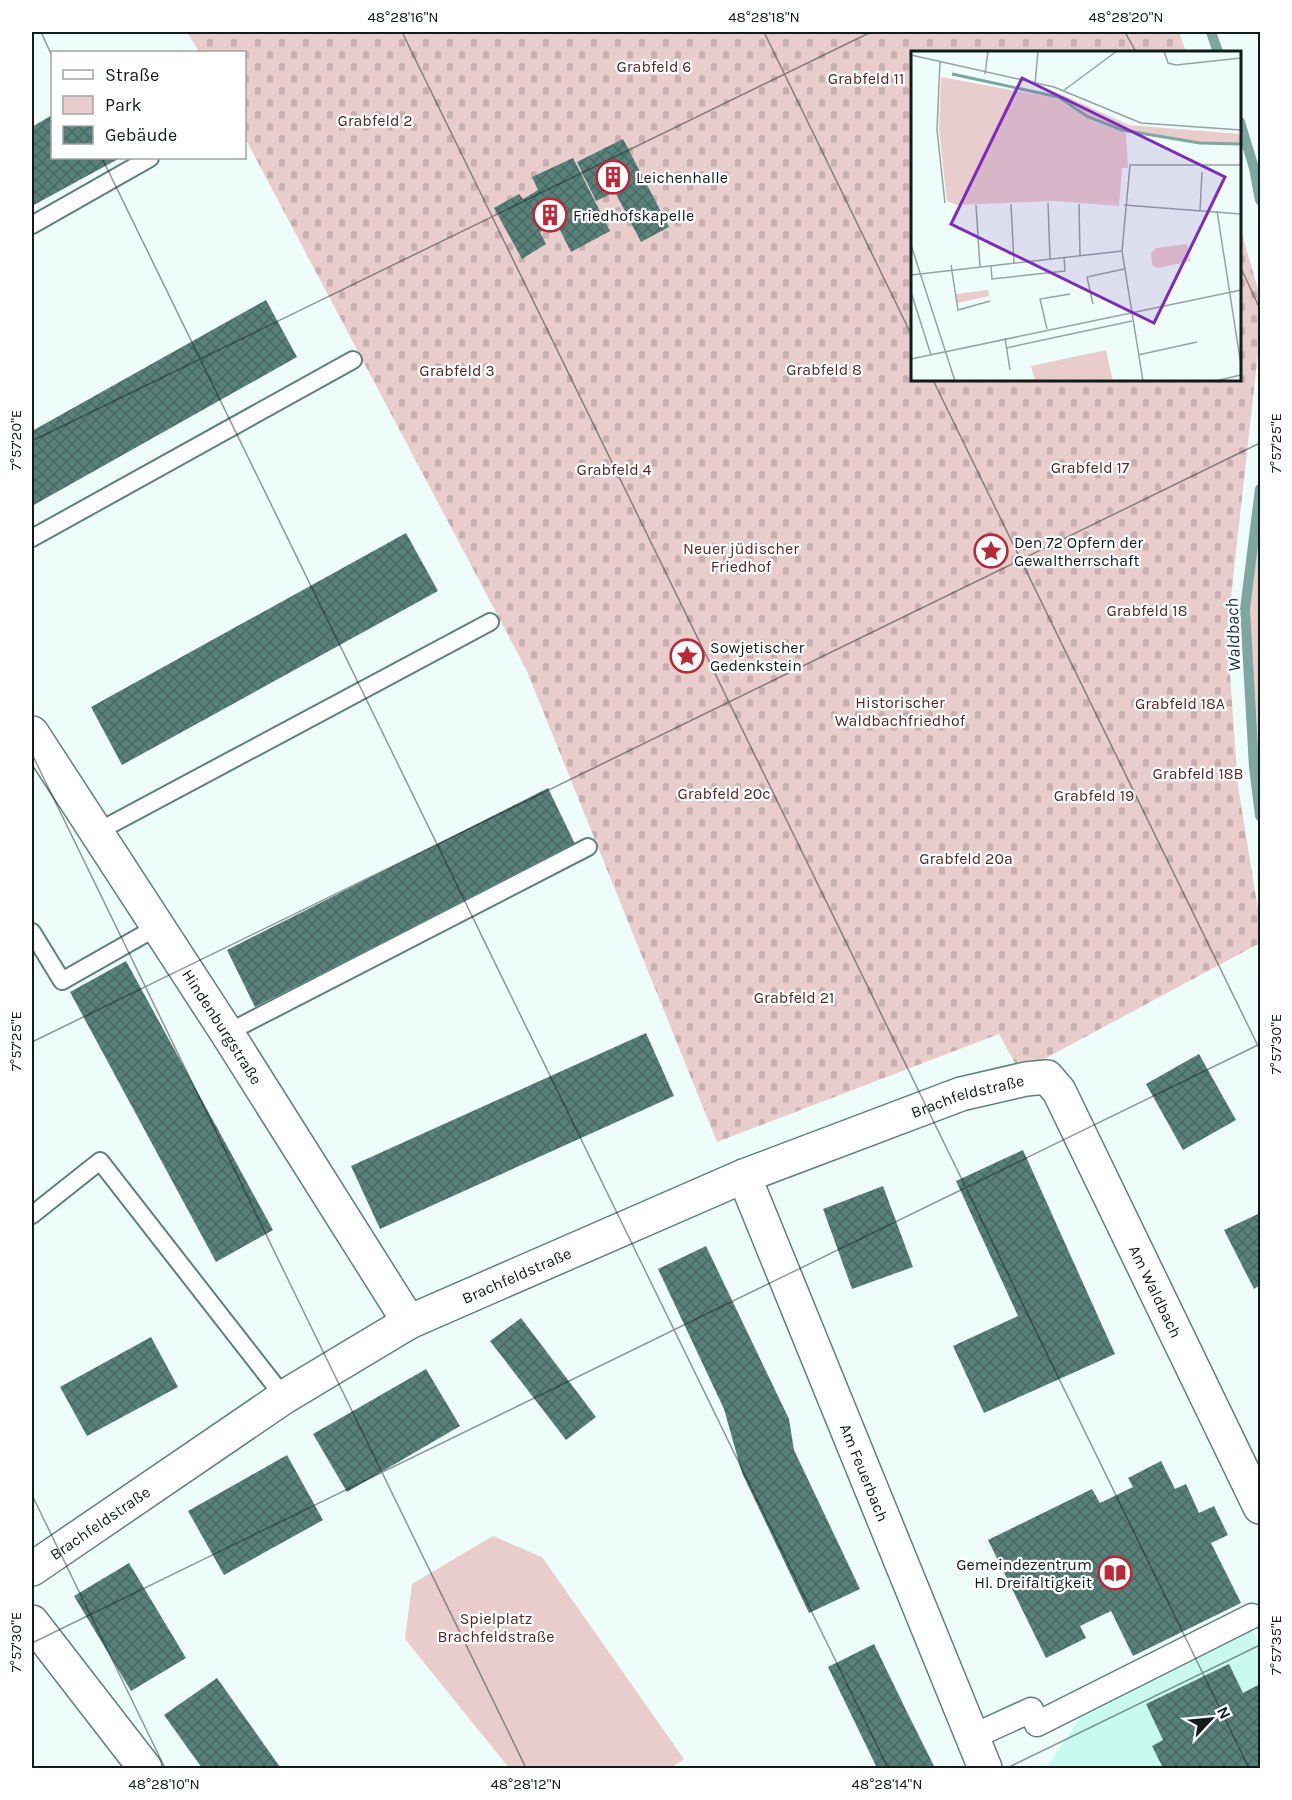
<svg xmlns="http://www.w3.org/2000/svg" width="1292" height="1800" viewBox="0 0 1292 1800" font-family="Karla,sans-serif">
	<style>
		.built { fill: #caf9f0 }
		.cemetery { fill: url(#cemetery-stones) }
		.park { fill: #e9cdcc }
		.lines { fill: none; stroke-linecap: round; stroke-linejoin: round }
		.stream { stroke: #7da79f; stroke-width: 10 }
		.building { fill: url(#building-cross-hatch) }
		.service-casing { stroke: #5f817b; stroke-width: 20 }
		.pedestrian-casing { stroke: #5f817b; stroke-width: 27 }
		.minor-casing { stroke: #5f817b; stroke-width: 36 }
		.tertiary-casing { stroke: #5f817b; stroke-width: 36 }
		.service { stroke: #fff; stroke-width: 16 }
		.pedestrian { stroke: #fff; stroke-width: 24 }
		.minor { stroke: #fff; stroke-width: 33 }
		.tertiary { stroke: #fff; stroke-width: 33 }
		.ticks { fill: none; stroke: #0f1c1a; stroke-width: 1.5; stroke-opacity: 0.45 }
		.labels { text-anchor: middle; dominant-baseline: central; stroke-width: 4.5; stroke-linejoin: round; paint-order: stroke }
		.park-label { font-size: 16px; fill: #592526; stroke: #fff }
		.poi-label { font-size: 16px; fill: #0f1c1a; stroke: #fff; text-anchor: start }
		.street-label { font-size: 16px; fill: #0f1c1a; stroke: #fff }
		.water-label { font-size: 18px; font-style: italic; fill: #113a34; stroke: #fff }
		.inset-river { fill: none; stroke: #7da79f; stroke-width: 3 }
		.inset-road { fill: none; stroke: #95a3a0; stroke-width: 1.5 }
		.view { fill: #7b2cbf; fill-opacity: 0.15; stroke: #7b2cbf; stroke-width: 3 }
		.inset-edge { fill: none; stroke: #0f1c1a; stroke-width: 3 }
		.neatline { fill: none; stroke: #0f1c1a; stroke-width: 2 }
		.ticks-label { font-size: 15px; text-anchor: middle; fill: #0f1c1a }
	</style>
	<defs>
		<pattern id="cemetery-stones" width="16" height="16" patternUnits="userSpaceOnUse" patternTransform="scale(1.5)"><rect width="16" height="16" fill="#e9cdcc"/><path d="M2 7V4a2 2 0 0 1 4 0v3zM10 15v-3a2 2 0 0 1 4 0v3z" fill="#c7afaf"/></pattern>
		<pattern id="building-cross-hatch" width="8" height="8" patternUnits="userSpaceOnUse" patternTransform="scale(1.5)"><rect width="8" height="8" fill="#59817a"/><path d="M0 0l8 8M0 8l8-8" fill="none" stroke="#486963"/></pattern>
	</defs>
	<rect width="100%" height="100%" fill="#effdfa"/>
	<polygon class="built" points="1253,1631 1260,1647 1260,1768 1050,1768 1048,1765 1080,1718"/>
	<polygon class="cemetery" points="187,32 1179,32 1186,52 912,52 912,380 1240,380 1240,228 1260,296 1260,335 1227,633 1238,786 1260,922 1260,943 1020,1072 999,1034 717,1142 526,669 245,138 244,52 199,52"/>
	<g class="park">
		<polygon points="1260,489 1260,816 1254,767 1245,609"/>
		<polygon points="493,1536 542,1557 684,1759 671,1768 509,1768 405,1639 412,1584"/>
	</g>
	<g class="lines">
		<g class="stream">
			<polyline points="1211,32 1218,52"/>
			<polyline points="1240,122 1254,168 1260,200"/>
			<polyline points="1260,489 1245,609 1254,767 1260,816"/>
		</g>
	</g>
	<g class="building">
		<polygon points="52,115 52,158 120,158 32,206 32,127"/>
		<polygon points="623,139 669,227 641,242 615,192 596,201 577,162"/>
		<polygon points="573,158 610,231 571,252 556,222 540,232 546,244 522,259 494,208 519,194 523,199 538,190 532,177"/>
		<polygon points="266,300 297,357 32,506 32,431"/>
		<polygon points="406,533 438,591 122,765 91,707"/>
		<polygon points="548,788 576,846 255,1007 227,950"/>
		<polygon points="126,961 273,1230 216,1262 70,992"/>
		<polygon points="646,1033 674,1096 380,1229 351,1166"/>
		<polygon points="1199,1054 1236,1120 1183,1150 1146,1084"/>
		<polygon points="1023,1150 1115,1354 984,1413 953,1346 1018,1316 956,1181"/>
		<polygon points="883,1186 913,1267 852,1289 823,1209"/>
		<polygon points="1260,1213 1260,1285 1254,1289 1224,1230"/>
		<polygon points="706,1246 789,1419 794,1450 860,1589 809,1613 742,1473 724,1409 658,1269"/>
		<polygon points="521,1318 596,1417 566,1440 490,1341"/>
		<polygon points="151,1337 178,1387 87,1436 60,1387"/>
		<polygon points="426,1369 460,1426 347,1492 313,1434"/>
		<polygon points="287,1455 323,1520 224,1575 188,1511"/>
		<polygon points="1161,1461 1175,1489 1186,1484 1199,1513 1214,1506 1228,1535 1211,1543 1241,1603 1133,1656 1111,1611 1080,1626 1086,1638 1046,1658 988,1540 1092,1489 1100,1503 1133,1487 1128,1478"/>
		<polygon points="129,1563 186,1658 131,1691 74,1596"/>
		<polygon points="874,1644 907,1712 935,1768 877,1768 828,1667"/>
		<polygon points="1229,1664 1243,1693 1260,1684 1260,1768 1163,1768 1152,1746 1163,1740 1146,1704"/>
		<polygon points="217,1678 280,1767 278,1768 202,1768 164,1715"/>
	</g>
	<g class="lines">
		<g class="service-casing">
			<g id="service">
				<polyline points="32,225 150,158"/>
				<polyline points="32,538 353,360"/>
				<polyline points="95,833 490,622"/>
				<polyline points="32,932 62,981 157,927"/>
				<polyline points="227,1033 588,847"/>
				<polyline points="32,1215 100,1161 284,1397"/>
			</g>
		</g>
		<g class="pedestrian-casing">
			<polyline id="pedestrian" points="972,1737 1031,1710 1037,1724 1252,1616"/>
		</g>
		<g class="minor-casing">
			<g id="minor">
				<path id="s1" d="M32,733L227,1033L409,1322"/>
				<path id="s2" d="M744,1176L985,1768"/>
				<path id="s3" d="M32,1569L284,1397L409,1322L744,1176L961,1094L1026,1079L1047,1077L1059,1091L1260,1507"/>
			</g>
		</g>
		<g class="tertiary-casing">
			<polyline id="tertiary" points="32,1622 145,1768"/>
		</g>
		<use href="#service" class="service"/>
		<use href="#pedestrian" class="pedestrian"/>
		<use href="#minor" class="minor"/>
		<use href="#tertiary" class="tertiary"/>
	</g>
	<path class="ticks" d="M41,32L52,56M402,32L1249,1768M764,32L912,336M1125,32L1136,52M102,158L888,1768M1240,266L1260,309M933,380L1260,1050M32,441L871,32M32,754L526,1768M32,1042L1260,443M32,1495L165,1768M32,1643L1260,1044M1007,1768L1260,1645"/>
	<defs>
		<g id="building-ring" transform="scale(1.725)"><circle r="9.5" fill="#fff" stroke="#ba2938" stroke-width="1.5"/><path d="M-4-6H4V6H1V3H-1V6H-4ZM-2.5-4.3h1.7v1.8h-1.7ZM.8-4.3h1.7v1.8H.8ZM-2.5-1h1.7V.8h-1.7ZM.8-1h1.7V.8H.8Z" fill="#ba2938"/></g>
		<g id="sight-ring" transform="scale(1.725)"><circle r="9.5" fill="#fff" stroke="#ba2938" stroke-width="1.5"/><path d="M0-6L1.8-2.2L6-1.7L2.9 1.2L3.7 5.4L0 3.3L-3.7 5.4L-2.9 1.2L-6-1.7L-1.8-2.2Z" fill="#ba2938"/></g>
		<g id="library-ring" transform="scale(1.725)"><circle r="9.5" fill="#fff" stroke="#ba2938" stroke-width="1.5"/><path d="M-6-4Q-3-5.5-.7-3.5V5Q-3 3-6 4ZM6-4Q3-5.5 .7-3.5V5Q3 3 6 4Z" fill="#ba2938"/></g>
	</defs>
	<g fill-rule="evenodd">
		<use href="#building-ring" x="613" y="177"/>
		<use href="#building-ring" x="550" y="215"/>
		<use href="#sight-ring" x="991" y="551"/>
		<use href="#sight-ring" x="687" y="656"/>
		<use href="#library-ring" x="1115" y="1573"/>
	</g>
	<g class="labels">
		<g class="park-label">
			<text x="654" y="66">Grabfeld 6</text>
			<text x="866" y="78">Grabfeld 11</text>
			<text x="375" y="120">Grabfeld 2</text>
			<text x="824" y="369">Grabfeld 8</text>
			<text x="457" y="370">Grabfeld 3</text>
			<text x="1090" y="467">Grabfeld 17</text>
			<text x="614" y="469">Grabfeld 4</text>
			<text x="741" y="548">Neuer jüdischer<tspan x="741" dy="18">Friedhof</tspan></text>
			<text x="1147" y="610">Grabfeld 18</text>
			<text x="900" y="702">Historischer<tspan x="900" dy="18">Waldbachfriedhof</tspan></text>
			<text x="1180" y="703">Grabfeld 18A</text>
			<text x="1198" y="773">Grabfeld 18B</text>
			<text x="724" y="793">Grabfeld 20c</text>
			<text x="1094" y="795">Grabfeld 19</text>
			<text x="966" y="858">Grabfeld 20a</text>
			<text x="794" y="997">Grabfeld 21</text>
			<text x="496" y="1618">Spielplatz<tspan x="496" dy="18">Brachfeldstraße</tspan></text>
		</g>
		<g class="poi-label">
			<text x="636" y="177">Leichenhalle</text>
			<text x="573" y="215">Friedhofskapelle</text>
			<text x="1014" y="542">Den 72 Opfern der<tspan x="1014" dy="18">Gewaltherrschaft</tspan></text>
			<text x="710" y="647">Sowjetischer<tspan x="710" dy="18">Gedenkstein</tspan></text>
			<text x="1092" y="1564" text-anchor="end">Gemeindezentrum<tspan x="1092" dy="18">Hl. Dreifaltigkeit</tspan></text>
		</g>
		<g class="street-label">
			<text stroke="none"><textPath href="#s1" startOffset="350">Hindenburgstraße</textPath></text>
			<text stroke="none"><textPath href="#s3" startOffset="1054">Brachfeldstraße</textPath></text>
			<text stroke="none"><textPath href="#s3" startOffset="568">Brachfeldstraße</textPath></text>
			<text stroke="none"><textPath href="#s3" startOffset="1377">Am Waldbach</textPath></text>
			<text stroke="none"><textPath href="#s2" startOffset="320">Am Feuerbach</textPath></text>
			<text stroke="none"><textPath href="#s3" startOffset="82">Brachfeldstraße</textPath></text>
		</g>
		<g class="water-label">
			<text transform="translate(1233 635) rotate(-92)">Waldbach</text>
		</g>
	</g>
	<g transform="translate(911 51)">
		<rect width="330" height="330" fill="#effdfa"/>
		<path d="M30,26L144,47L179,69L215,82L217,117H211L208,155L144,150L45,154L36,150L28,79Z" fill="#e9cdcc"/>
		<path d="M152,44L218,74L330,83V93L289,92L211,79L177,66L147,46ZM276,193L280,210L247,217L241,214L240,202L245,197ZM77,239L78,245L46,252L44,243ZM195,299L202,330H124L120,315Z" fill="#e9cdcc"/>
		<path class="inset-river" d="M41,23L147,46L177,66L211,79L289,92L330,93"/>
		<path class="inset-road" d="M253,0L257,12L265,14L330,7M0,4L143,36L230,72L330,79M29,11L26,79L34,152M74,23L77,0M124,33L127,0M152,40L206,0M137,152L139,208M100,153L103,212M168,153L169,204M65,154L69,216M213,154L330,163M289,159L291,121M306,160L330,314M0,194L44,330M40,214L47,259L79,250M80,215L81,228L154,220L153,206M0,224L211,200M0,241L20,304M182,253L176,226L213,218M136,278L129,248L159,243M94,287L99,319M95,297L221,270M227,304L286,291M0,308L330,239M232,330L211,200L219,114H330M304,330L330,324"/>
		<path class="view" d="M111,27L314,126L243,272L40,173Z"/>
		<rect width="330" height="330" class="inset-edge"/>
	</g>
	<rect width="1292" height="1800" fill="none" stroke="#ffffff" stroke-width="66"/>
	<rect x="51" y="51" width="195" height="108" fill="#ffffff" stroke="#9fa4a3" stroke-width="1.5"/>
	<rect x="63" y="70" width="30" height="9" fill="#ffffff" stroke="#9fa4a3" stroke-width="1.5"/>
	<text x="105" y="81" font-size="18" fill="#0f1c1a">Straße</text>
	<rect x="63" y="96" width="30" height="18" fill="#e9cdcc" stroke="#9fa4a3" stroke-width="1.5"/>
	<text x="105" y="111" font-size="18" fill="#0f1c1a">Park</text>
	<rect x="63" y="126" width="30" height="18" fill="url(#building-cross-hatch)" stroke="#9fa4a3" stroke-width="1.5"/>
	<text x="105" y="141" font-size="18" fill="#0f1c1a">Gebäude</text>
	<g transform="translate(1211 1719) rotate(64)" stroke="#ffffff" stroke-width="4.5" paint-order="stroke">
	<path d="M0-4.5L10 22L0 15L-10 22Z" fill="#0f1c1a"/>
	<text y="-9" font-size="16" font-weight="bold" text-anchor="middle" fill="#0f1c1a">N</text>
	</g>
	<rect x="33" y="33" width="1226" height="1734" class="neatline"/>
	<g class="ticks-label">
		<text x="403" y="22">48°28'16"N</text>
		<text x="764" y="22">48°28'18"N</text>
		<text x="1126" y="22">48°28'20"N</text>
		<text transform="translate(16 440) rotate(-90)" y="5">7°57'20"E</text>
		<text transform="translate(1276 443) rotate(-90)" y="5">7°57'25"E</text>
		<text transform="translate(16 1041) rotate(-90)" y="5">7°57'25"E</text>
		<text transform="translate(1276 1044) rotate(-90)" y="5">7°57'30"E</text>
		<text transform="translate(16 1642) rotate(-90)" y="5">7°57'30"E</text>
		<text transform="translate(1276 1645) rotate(-90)" y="5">7°57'35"E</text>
		<text x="164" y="1789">48°28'10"N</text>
		<text x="526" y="1789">48°28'12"N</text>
		<text x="887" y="1789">48°28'14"N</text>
	</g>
</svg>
